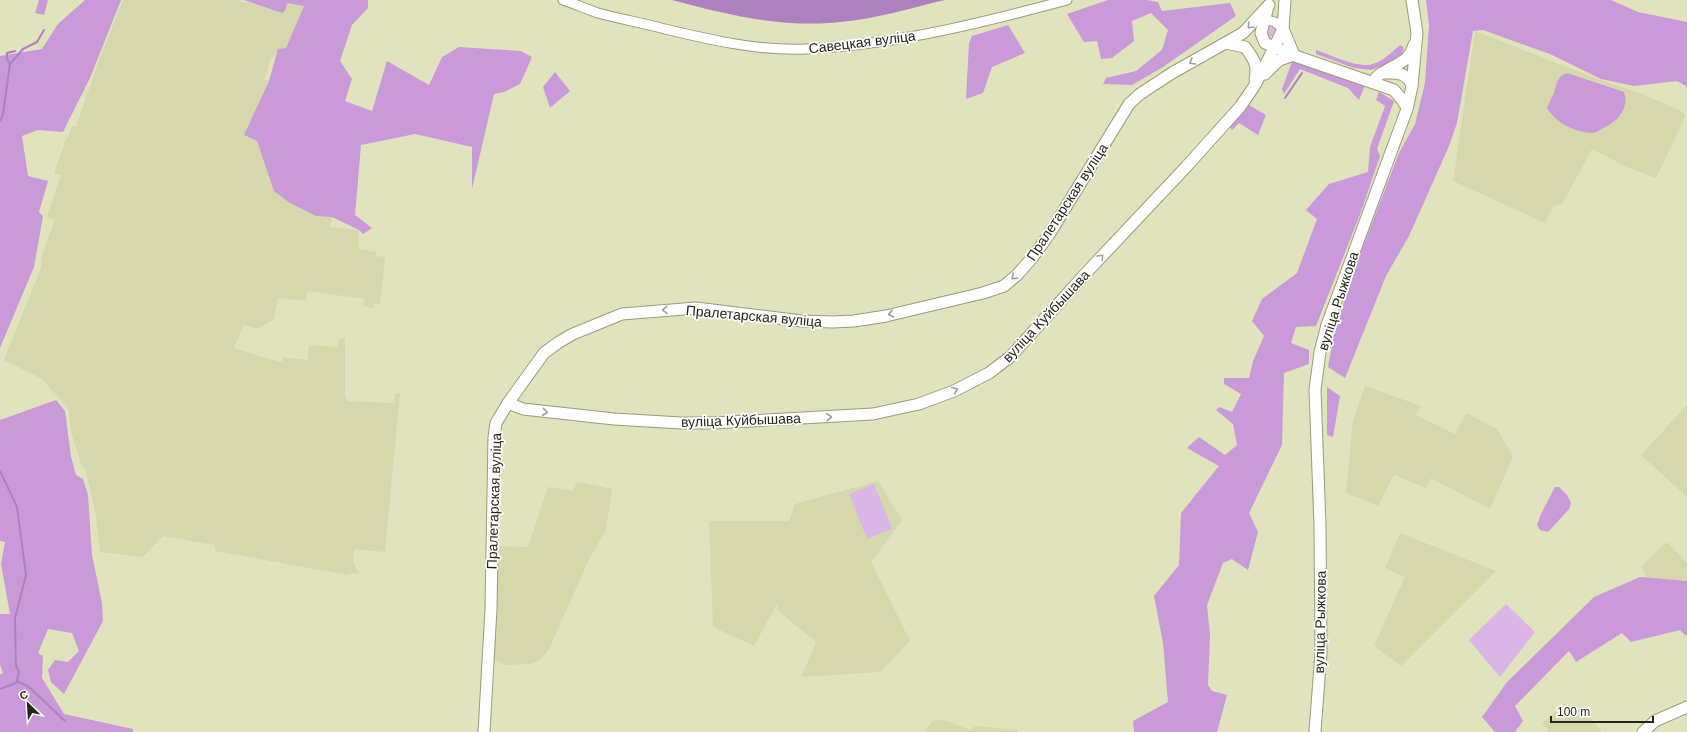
<svg xmlns="http://www.w3.org/2000/svg" width="1687" height="732" viewBox="0 0 1687 732" font-family="Arial,sans-serif">
	<style>
		.built { fill: #d6d7aa }
		.green { fill: #dbb5e8 }
		.forest { fill: #c999d9 }
		.water { fill: #af80bf }
		.lines { fill: none; stroke-linecap: round; stroke-linejoin: round }
		.stream { stroke: #af80bf; stroke-width: 2 }
		.minor-casing { stroke: #9a9b78; stroke-width: 11 }
		.major-casing { stroke: #9a9b78; stroke-width: 13 }
		.minor { stroke: #fff; stroke-width: 9 }
		.major { stroke: #fff; stroke-width: 11 }
		.oneway { stroke: #9d9d97 }
		.labels { text-anchor: middle; dominant-baseline: central; stroke-width: 3.5; stroke-linejoin: round; paint-order: stroke }
		.street-label { font-size: 14px; fill: #262618; stroke: #fff }
	</style>
	<rect width="100%" height="100%" fill="#e1e3bd"/>
	<g class="built">
		<polygon points="123,0 236,0 246,3 247,1 281,13 285,11 287,3 304,6 286,48 278,49 274,58 271,57 268,67 269,68 264,79 269,81 244,135 257,141 274,191 290,203 316,216 332,217 330,227 359,230 358,249 377,252 376,256 385,257 380,305 374,303 373,308 363,306 364,299 307,291 306,301 278,298 274,319 258,329 244,325 234,348 258,356 282,362 283,357 308,360 309,345 338,347 339,339 345,338 345,396 348,401 394,403 395,393 400,393 385,552 354,549 353,563 360,574 351,573 348,575 216,551 214,545 163,536 143,557 100,552 96,515 85,468 82,467 72,435 68,408 42,379 4,360 41,268 42,255 55,219 47,217 61,175 54,173 67,137 69,137 72,126 76,127 99,60"/>
		<polygon points="1475,31 1603,81 1640,93 1679,110 1686,115 1656,178 1629,168 1592,149 1562,204 1553,206 1545,223 1453,181"/>
		<polygon points="1365,386 1421,406 1416,415 1455,434 1466,413 1497,429 1513,456 1490,509 1431,478 1426,488 1394,475 1378,506 1346,493 1353,420"/>
		<polygon points="1687,405 1687,497 1641,455"/>
		<polygon points="878,481 902,520 871,562 910,641 880,672 801,677 816,642 777,610 778,602 754,646 713,627 709,521 789,521 795,504"/>
		<polygon points="577,482 612,489 606,530 589,559 549,649 544,656 538,661 530,664 506,665 498,662 493,655 497,546 528,547 548,487 573,491"/>
		<polygon points="1400,533 1496,571 1401,666 1374,646 1405,577 1385,568"/>
		<polygon points="1667,542 1687,563 1687,580 1672,591 1653,591 1641,566"/>
		<polygon points="1564,705 1572,714 1581,706 1602,732 1549,732 1542,723"/>
		<polygon points="938,720 947,721 970,730 976,726 1018,730 1018,732 924,732 933,721"/>
	</g>
	<g class="green">
		<circle cx="1270" cy="31" r="6"/>
		<polygon points="874,484 892,529 867,539 849,494"/>
		<polygon points="1506,604 1535,632 1500,677 1469,640"/>
	</g>
	<g class="forest">
		<polygon points="39,0 48,0 44,15 35,13"/>
		<polygon points="85,0 121,0 90,78 63,132 38,130 22,136 28,176 48,181 39,212 43,216 34,267 0,348 0,56 42,49 58,24"/>
		<polygon points="244,0 368,0 368,8 352,25 340,61 352,79 345,101 372,111 387,61 429,85 442,57 459,47 521,51 532,57 520,84 504,92 494,94 472,189 472,147 415,134 361,145 355,215 372,228 363,234 359,230 332,217 316,216 290,203 274,191 257,141 244,135 269,81 278,49 286,48 304,6 287,3 285,11 282,13"/>
		<polygon points="1108,0 1147,0 1158,2 1162,11 1230,3 1236,16 1163,67 1132,85 1103,84 1106,78 1136,71 1162,50 1168,30 1151,13 1132,21 1134,41 1112,58 1101,59 1097,41 1084,42 1067,14"/>
		<polygon points="1426,0 1611,0 1638,12 1687,22 1687,88 1686,86 1677,81 1634,86 1601,79 1550,54 1483,30 1473,31 1457,123 1449,146 1409,236 1386,276 1345,378 1328,367 1335,329 1361,252 1399,153 1415,124 1425,83 1429,25"/>
		<polygon points="1008,25 1025,53 992,67 983,93 966,99 969,43 972,36"/>
		<path d="M1400,45L1404,48L1401,56L1389,64L1371,70L1354,68L1316,54V50C1330,55 1353,66 1368,65C1381,63 1391,53 1400,45Z"/>
		<polygon points="1293,59 1365,85 1359,100 1348,88 1300,69 1284,94 1282,89"/>
		<polygon points="555,72 570,91 550,108 543,87"/>
		<path d="M1567,73L1624,92C1630,108 1617,122 1603,128C1600,130 1595,133 1592,133C1574,132 1556,123 1547,108C1549,103 1552,98 1554,93C1557,84 1557,76 1567,73Z"/>
		<polygon points="1379,92 1394,101 1377,149 1380,156 1361,212 1316,326 1296,327 1291,343 1309,350 1309,364 1284,373 1282,445 1249,513 1258,532 1248,570 1232,559 1223,563 1207,605 1210,635 1208,685 1212,691 1227,695 1217,732 1134,732 1133,721 1168,702 1163,643 1154,596 1179,565 1181,513 1219,466 1187,448 1199,437 1225,455 1237,445 1233,424 1216,410 1219,407 1232,412 1241,394 1224,384 1224,378 1249,378 1253,361 1264,336 1252,321 1262,299 1297,273 1317,219 1306,210 1329,184 1368,172 1370,147 1385,106 1376,100"/>
		<polygon points="1249,105 1266,115 1258,135 1239,123 1232,130 1229,126"/>
		<polygon points="1327,387 1340,396 1333,437 1327,435"/>
		<polygon points="56,400 65,411 71,457 76,475 83,479 88,495 92,555 102,603 103,621 64,694 51,682 48,670 55,660 68,662 79,651 72,633 48,629 38,653 43,656 42,678 64,714 133,729 133,732 0,732 0,675 3,673 0,665 0,614 10,614 1,564 5,542 0,541 0,420"/>
		<polygon points="1555,487 1559,487 1567,495 1571,503 1569,509 1548,532 1540,530 1537,525 1541,514"/>
		<polygon points="1640,577 1687,581 1687,635 1686,636 1680,630 1631,642 1622,633 1576,662 1569,651 1515,706 1523,721 1515,732 1495,732 1482,717 1507,682 1594,597"/>
	</g>
	<path class="water" d="M672,0H945C910,8 876,19 840,22C783,28 727,15 672,0Z"/>
	<g class="lines">
		<g class="stream">
			<polyline points="10,64 7,59 7,53 15,51"/>
			<polyline points="1285,98 1302,73"/>
			<polyline points="0,121 3,114 10,64 23,49 37,42 44,30"/>
			<polyline points="0,471 17,507 26,575 15,618 16,666 19,672 16,683 0,689"/>
			<polyline points="17,681 29,687 65,721"/>
		</g>
		<g class="minor-casing">
			<g id="minor">
				<path d="M563,0C575,4 586,9 598,13C620,19 643,23 665,29C711,40 758,51 806,49C894,45 982,23 1067,0"/>
				<polyline points="1263,25 1268,20 1275,22 1283,29"/>
			</g>
		</g>
		<g class="major-casing">
			<g id="major">
				<polyline points="1267,10 1261,33 1265,43 1298,57 1394,90 1403,101 1407,108"/>
				<polyline points="1283,29 1294,55"/>
				<path d="M1226,43L1245,47C1254,59 1258,65 1255,80"/>
				<path d="M1385,73C1398,73 1407,72 1412,86"/>
				<polyline points="1265,74 1279,60 1294,55"/>
				<path d="M1373,82C1375,79 1378,75 1382,73C1396,63 1408,64 1414,45"/>
				<polyline points="508,403 523,409 614,419 681,423 714,423 873,414 919,404 954,391 989,373 1010,357 1087,272 1186,167 1240,107 1255,85 1274,48 1283,29 1285,0"/>
				<polyline points="484,732 491,609 494,437 496,423 508,403 544,353 559,342 573,334 622,314 696,308 802,321 833,322 854,321 886,316 983,293 1004,286 1017,275 1032,258 1050,233 1129,104 1140,94 1172,73 1243,33 1269,5"/>
				<polyline points="1315,732 1321,652 1320,525 1315,390 1320,352 1327,325 1407,109 1412,86 1417,33 1412,0"/>
				<polyline points="1643,732 1655,721 1687,707"/>
			</g>
		</g>
		<use href="#minor" class="minor"/>
		<use href="#major" class="major"/>
	</g>
	<defs><path id="oneway-chevron" d="M-2-3.5L2.5 0L-2 3.5" fill="none" stroke-width="1.6" stroke-linecap="round" stroke-linejoin="round"/></defs>
	<g class="oneway">
		<use href="#oneway-chevron" transform="translate(1250 26) rotate(135)"/>
		<use href="#oneway-chevron" transform="translate(1192 62) rotate(150)"/>
		<use href="#oneway-chevron" transform="translate(1101 257) rotate(-47)"/>
		<use href="#oneway-chevron" transform="translate(1014 277) rotate(138)"/>
		<use href="#oneway-chevron" transform="translate(665 310) rotate(176)"/>
		<use href="#oneway-chevron" transform="translate(891 314) rotate(167)"/>
		<use href="#oneway-chevron" transform="translate(955 390) rotate(-23)"/>
		<use href="#oneway-chevron" transform="translate(545 412) rotate(6)"/>
		<use href="#oneway-chevron" transform="translate(829 417) rotate(-4)"/>
	</g>
	<g class="labels">
		<g class="street-label">
			<text transform="translate(862 42) rotate(-7)">Савецкая вуліца</text>
			<text transform="translate(1067 202) rotate(-57)">Пралетарская вуліца</text>
			<text transform="translate(1338 301) rotate(-72)">вуліца Рыжкова</text>
			<text transform="translate(754 316) rotate(5)">Пралетарская вуліца</text>
			<text transform="translate(1046 316) rotate(-47)">вуліца Куйбышава</text>
			<text transform="translate(741 420) rotate(-2)">вуліца Куйбышава</text>
			<text transform="translate(494 501) rotate(-88)">Пралетарская вуліца</text>
			<text transform="translate(1320 622) rotate(-89)">вуліца Рыжкова</text>
		</g>
	</g>
	<g transform="translate(28 704) rotate(335)" stroke="#ffffff" stroke-width="3" paint-order="stroke">
	<path d="M0-3L7 15L0 10L-7 15Z" fill="#262618"/>
	<text y="-6" font-size="11" font-weight="bold" text-anchor="middle" fill="#262618">С</text>
	</g>
	<path d="M1551 716v6h102v-6" fill="none" stroke="#262618" stroke-width="2"/>
	<text x="1557" y="716" font-size="12" fill="#262618" stroke="#ffffff" stroke-width="3" paint-order="stroke">100 m</text>
</svg>
